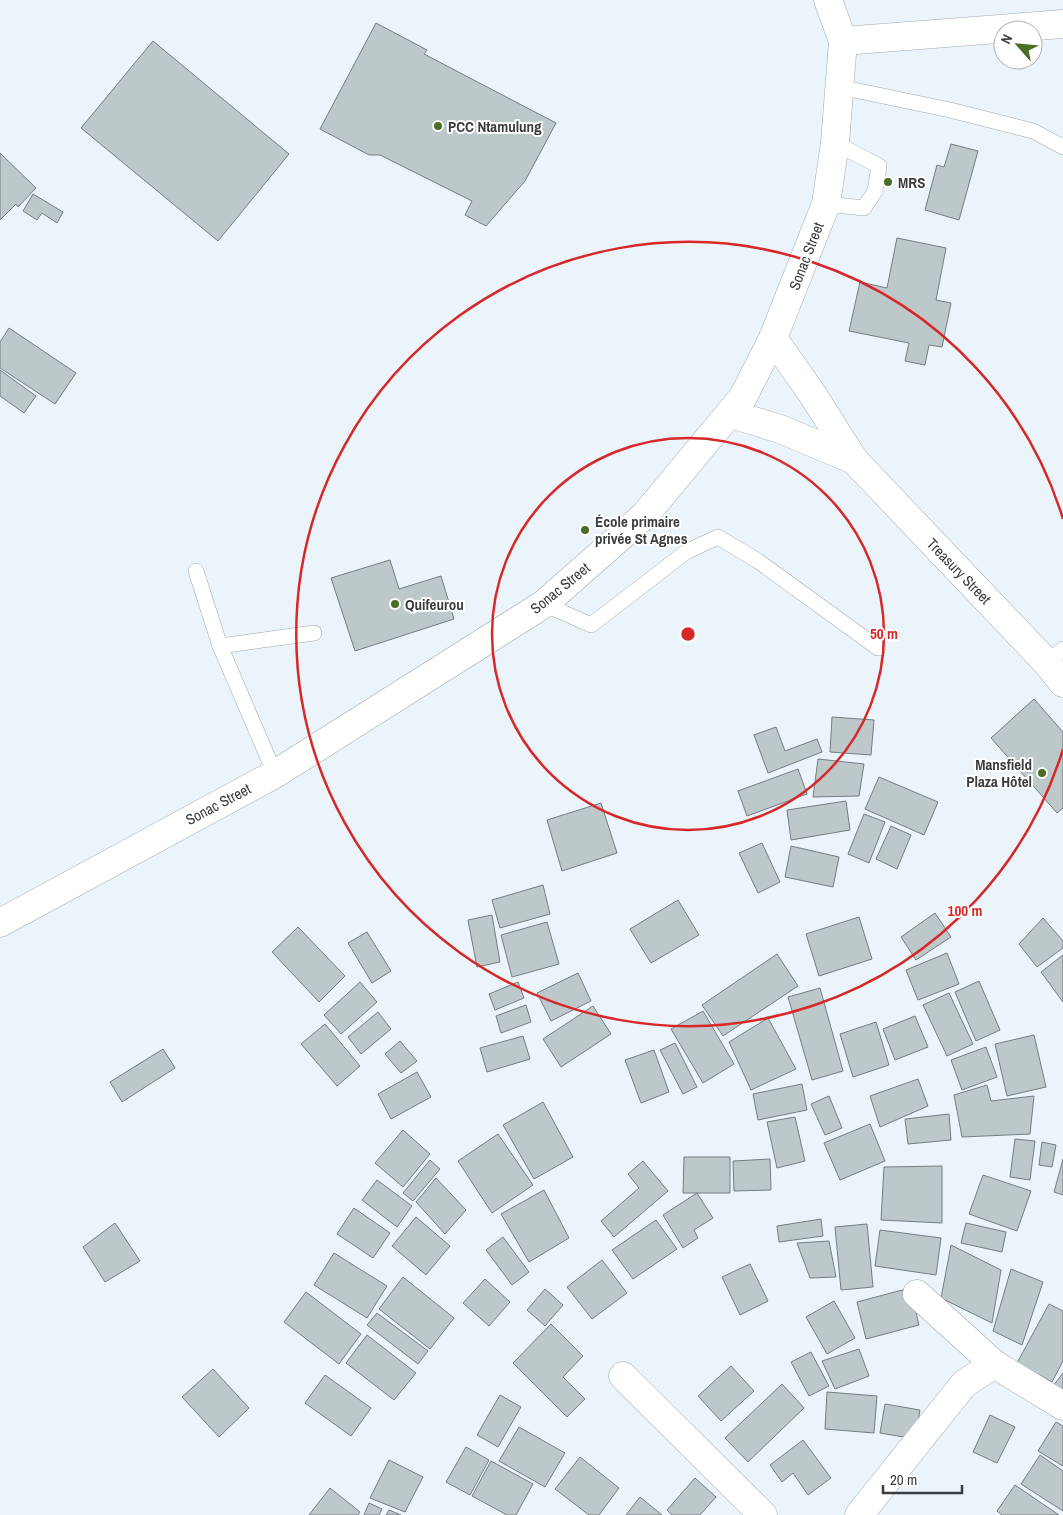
<svg xmlns="http://www.w3.org/2000/svg" width="1063" height="1515" viewBox="0 0 1063 1515" font-family="'Archivo Narrow',sans-serif">
	<style>
		.building { fill: #bdc8cb; stroke: #747e80 }
		.lines { fill: none; stroke-linecap: round; stroke-linejoin: round }
		.service-casing { stroke: #a1a9ae; stroke-width: 16 }
		.minor-casing { stroke: #a1a9ae; stroke-width: 29 }
		.secondary-casing { stroke: #a1a9ae; stroke-width: 29 }
		.trunk-casing { stroke: #a1a9ae; stroke-width: 29 }
		.service { stroke: #fff; stroke-width: 15 }
		.minor { stroke: #fff; stroke-width: 28 }
		.secondary { stroke: #fff; stroke-width: 28 }
		.trunk { stroke: #fff; stroke-width: 28 }
		.ring { fill: none; stroke: #d62828; stroke-width: 2.5 }
		.poi-dot { fill: #4b6d25; stroke: #fff; stroke-width: 2 }
		.labels { text-anchor: middle; dominant-baseline: central; stroke-width: 4; stroke-linejoin: round; paint-order: stroke }
		.poi-label { font-size: 15px; font-weight: bold; fill: #3a3d40; stroke: #fff; text-anchor: start }
		.street-label { font-size: 15px; fill: #3a3d40; stroke: #fff }
		.centre { fill: #d62828; stroke: #fff; stroke-width: 2.5 }
		.ring-label { font-size: 15px; text-anchor: middle; font-weight: bold; fill: #d62828; stroke: #fff; stroke-width: 4; stroke-linejoin: round; paint-order: stroke }
	</style>
	<rect width="100%" height="100%" fill="#ebf4fa"/>
	<g class="building">
		<polygon points="376,23 427,50 424,54 556,123 525,181 486,226 465,215 472,201 380,155 369,155 320,129"/>
		<polygon points="153,41 289,154 218,241 81,128"/>
		<polygon points="951,144 978,151 959,220 925,210 937,165 944,167"/>
		<polygon points="0,153 36,188 18,207 16,204 0,220"/>
		<polygon points="33,194 63,212 57,223 42,213 37,220 23,211"/>
		<polygon points="897,238 946,248 936,300 951,303 942,347 929,345 925,365 905,361 909,343 849,331 860,282 887,288"/>
		<polygon points="9,328 76,373 55,404 0,368 0,342"/>
		<polygon points="0,370 36,396 24,413 0,396"/>
		<polygon points="390,560 399,589 441,576 454,619 355,651 331,578"/>
		<polygon points="1034,699 1063,732 1063,808 1057,813 991,738"/>
		<polygon points="832,717 874,720 871,755 830,752"/>
		<polygon points="776,727 785,751 817,739 822,752 768,773 754,735"/>
		<polygon points="818,759 864,764 859,796 813,797"/>
		<polygon points="798,769 807,794 747,816 738,791"/>
		<polygon points="879,777 938,802 924,835 865,809"/>
		<polygon points="846,801 850,830 791,840 787,810"/>
		<polygon points="601,803 617,853 562,871 547,820"/>
		<polygon points="864,814 885,822 869,863 848,854"/>
		<polygon points="891,826 911,835 897,869 876,859"/>
		<polygon points="762,843 780,882 758,893 739,853"/>
		<polygon points="791,846 839,857 833,887 785,877"/>
		<polygon points="543,885 550,914 500,928 492,900"/>
		<polygon points="678,900 699,935 651,963 630,929"/>
		<polygon points="935,913 951,937 916,960 901,937"/>
		<polygon points="492,915 500,962 477,967 468,920"/>
		<polygon points="859,917 872,959 819,976 806,934"/>
		<polygon points="1043,918 1063,941 1063,948 1037,967 1019,944"/>
		<polygon points="547,922 559,964 512,977 501,935"/>
		<polygon points="298,927 345,976 319,1002 272,952"/>
		<polygon points="367,932 391,971 372,983 348,943"/>
		<polygon points="947,953 959,984 918,1000 906,970"/>
		<polygon points="777,954 798,986 723,1036 702,1005"/>
		<polygon points="1063,955 1063,1002 1041,972"/>
		<polygon points="578,973 591,1001 551,1021 537,993"/>
		<polygon points="979,981 1000,1030 976,1041 955,992"/>
		<polygon points="360,982 377,1002 341,1034 324,1015"/>
		<polygon points="518,982 524,998 495,1010 489,994"/>
		<polygon points="820,988 843,1071 812,1080 788,997"/>
		<polygon points="949,993 973,1044 947,1056 923,1005"/>
		<polygon points="526,1005 531,1022 501,1033 496,1016"/>
		<polygon points="593,1006 611,1034 561,1067 543,1039"/>
		<polygon points="703,1011 734,1064 703,1083 671,1029"/>
		<polygon points="378,1012 391,1029 361,1054 348,1037"/>
		<polygon points="915,1016 928,1047 895,1060 883,1029"/>
		<polygon points="768,1018 796,1069 751,1090 729,1042"/>
		<polygon points="876,1022 889,1065 853,1077 840,1034"/>
		<polygon points="325,1024 360,1066 337,1086 301,1044"/>
		<polygon points="1034,1035 1046,1087 1007,1096 995,1044"/>
		<polygon points="523,1036 530,1059 487,1072 480,1048"/>
		<polygon points="400,1041 417,1061 401,1073 385,1054"/>
		<polygon points="675,1043 697,1087 683,1094 660,1050"/>
		<polygon points="986,1047 997,1077 962,1090 951,1060"/>
		<polygon points="163,1049 175,1068 122,1102 110,1082"/>
		<polygon points="654,1050 669,1092 641,1103 625,1060"/>
		<polygon points="417,1072 431,1097 391,1119 378,1094"/>
		<polygon points="918,1079 928,1106 880,1127 870,1096"/>
		<polygon points="802,1084 807,1110 758,1120 753,1094"/>
		<polygon points="987,1085 991,1101 1034,1096 1030,1134 962,1137 954,1095"/>
		<polygon points="829,1096 842,1128 825,1135 811,1104"/>
		<polygon points="543,1102 573,1157 534,1179 503,1125"/>
		<polygon points="949,1114 951,1140 908,1144 905,1119"/>
		<polygon points="795,1117 805,1161 777,1168 767,1122"/>
		<polygon points="870,1124 885,1161 840,1180 824,1143"/>
		<polygon points="403,1130 430,1154 403,1187 375,1163"/>
		<polygon points="498,1134 533,1185 492,1213 458,1161"/>
		<polygon points="1015,1139 1035,1141 1030,1180 1010,1177"/>
		<polygon points="1042,1142 1056,1145 1052,1167 1039,1165"/>
		<polygon points="684,1157 730,1157 730,1193 683,1193"/>
		<polygon points="770,1159 771,1190 734,1191 733,1161"/>
		<polygon points="1063,1159 1063,1195 1054,1192"/>
		<polygon points="430,1160 440,1169 413,1201 403,1193"/>
		<polygon points="643,1161 668,1191 614,1237 601,1221 639,1188 628,1174"/>
		<polygon points="942,1166 942,1223 881,1220 884,1167"/>
		<polygon points="983,1175 1031,1191 1017,1231 969,1214"/>
		<polygon points="436,1178 466,1210 445,1234 416,1202"/>
		<polygon points="377,1180 412,1206 397,1227 362,1200"/>
		<polygon points="544,1190 569,1238 529,1262 501,1214"/>
		<polygon points="697,1193 713,1218 694,1230 698,1238 683,1248 663,1215"/>
		<polygon points="354,1208 390,1233 373,1258 337,1234"/>
		<polygon points="416,1217 450,1246 426,1275 392,1246"/>
		<polygon points="821,1219 823,1236 779,1242 777,1226"/>
		<polygon points="656,1220 677,1249 633,1279 612,1250"/>
		<polygon points="115,1223 140,1261 105,1282 83,1247"/>
		<polygon points="966,1223 1006,1232 1002,1252 961,1243"/>
		<polygon points="867,1224 873,1287 841,1290 835,1227"/>
		<polygon points="880,1230 941,1238 936,1275 875,1266"/>
		<polygon points="503,1237 529,1272 512,1285 486,1250"/>
		<polygon points="829,1241 836,1277 810,1278 797,1243"/>
		<polygon points="951,1245 1001,1270 992,1323 941,1298"/>
		<polygon points="334,1253 387,1286 367,1318 314,1285"/>
		<polygon points="602,1260 627,1293 592,1319 567,1287"/>
		<polygon points="750,1264 768,1301 740,1315 722,1277"/>
		<polygon points="1011,1269 1043,1282 1022,1345 993,1331"/>
		<polygon points="403,1277 454,1318 430,1349 379,1309"/>
		<polygon points="485,1279 510,1302 489,1326 463,1303"/>
		<polygon points="910,1288 919,1325 866,1339 857,1302"/>
		<polygon points="545,1289 563,1305 545,1326 527,1310"/>
		<polygon points="306,1292 361,1334 339,1364 284,1322"/>
		<polygon points="834,1301 855,1338 827,1354 806,1317"/>
		<polygon points="1049,1304 1063,1311 1063,1361 1052,1382 1017,1363"/>
		<polygon points="377,1313 428,1351 418,1364 367,1325"/>
		<polygon points="551,1324 583,1356 563,1377 585,1399 567,1417 513,1363"/>
		<polygon points="367,1335 416,1373 394,1400 346,1363"/>
		<polygon points="859,1349 869,1376 835,1389 822,1361"/>
		<polygon points="811,1352 829,1386 809,1396 791,1362"/>
		<polygon points="731,1366 754,1391 721,1421 698,1396"/>
		<polygon points="213,1369 249,1408 219,1437 182,1397"/>
		<polygon points="1063,1373 1063,1400 1050,1390"/>
		<polygon points="325,1375 371,1408 351,1436 305,1403"/>
		<polygon points="782,1384 804,1408 748,1462 725,1438"/>
		<polygon points="827,1392 877,1396 874,1433 825,1429"/>
		<polygon points="500,1395 521,1407 498,1447 477,1435"/>
		<polygon points="885,1404 920,1410 915,1439 880,1433"/>
		<polygon points="990,1415 1015,1427 997,1463 973,1452"/>
		<polygon points="1056,1422 1063,1426 1063,1466 1038,1451"/>
		<polygon points="519,1427 565,1453 545,1487 499,1461"/>
		<polygon points="803,1440 831,1478 808,1495 793,1473 782,1482 770,1465"/>
		<polygon points="466,1447 489,1460 470,1495 446,1482"/>
		<polygon points="1040,1455 1063,1471 1063,1511 1021,1484"/>
		<polygon points="580,1457 619,1488 599,1515 589,1515 555,1489"/>
		<polygon points="389,1460 423,1477 405,1512 370,1498"/>
		<polygon points="491,1461 533,1484 516,1515 507,1515 472,1496"/>
		<polygon points="695,1478 716,1497 700,1515 672,1515 667,1510"/>
		<polygon points="1015,1485 1059,1515 1002,1515 997,1511"/>
		<polygon points="330,1488 360,1512 358,1515 309,1515"/>
		<polygon points="640,1497 662,1515 626,1515"/>
		<polygon points="369,1503 382,1509 379,1515 364,1515"/>
		<polygon points="389,1510 401,1515 386,1515"/>
	</g>
	<g class="lines">
		<g class="service-casing">
			<g id="service">
				<polyline points="840,87 950,110 1033,131 1063,147"/>
				<polyline points="826,204 864,208 875,191 879,166 835,143"/>
				<polyline points="196,571 220,646 275,774"/>
				<polyline points="544,604 591,625 686,552 718,537 758,561 878,648"/>
				<polyline points="220,646 314,633"/>
				<polyline points="1047,663 1063,649"/>
			</g>
		</g>
		<g class="minor-casing">
			<g id="minor">
				<polyline points="843,41 1063,24"/>
				<polyline points="917,1294 994,1364"/>
				<polyline points="623,1376 763,1515"/>
				<polyline points="859,1515 964,1384 994,1364 1063,1406"/>
			</g>
		</g>
		<g class="secondary-casing">
			<g id="secondary">
				<polyline points="773,338 813,395 854,460 1047,663 1063,683"/>
				<polyline points="731,414 780,429 854,460"/>
			</g>
		</g>
		<g class="trunk-casing">
			<polyline id="trunk" points="0,923 275,774 544,604 645,515 743,397 773,338 826,204 835,143 843,41 828,0"/>
		</g>
		<use href="#service" class="service"/>
		<use href="#minor" class="minor"/>
		<use href="#secondary" class="secondary"/>
		<use href="#trunk" class="trunk"/>
	</g>
	<g class="ring">
		<circle cx="688" cy="634" r="196"/>
		<path d="M1063 749A392 392 0 1 1 1063 519"/>
	</g>
	<g class="poi-dot">
		<circle cx="438" cy="126" r="5"/>
		<circle cx="888" cy="182" r="5"/>
		<circle cx="585" cy="530" r="5"/>
		<circle cx="395" cy="604" r="5"/>
		<circle cx="1042" cy="773" r="5"/>
	</g>
	<g class="labels">
		<g class="poi-label">
			<text x="448" y="126">PCC Ntamulung</text>
			<text x="898" y="182">MRS</text>
			<text x="595" y="521">École primaire<tspan x="595" dy="17">privée St Agnes</tspan></text>
			<text x="405" y="604">Quifeurou</text>
			<text x="1032" y="764" text-anchor="end">Mansfield<tspan x="1032" dy="17">Plaza Hôtel</tspan></text>
		</g>
		<g class="street-label">
			<text transform="translate(806 256) rotate(-69)">Sonac Street</text>
			<text transform="translate(959 571) rotate(46)">Treasury Street</text>
			<text transform="translate(560 588) rotate(-39)">Sonac Street</text>
			<text transform="translate(218 804) rotate(-28)">Sonac Street</text>
		</g>
	</g>
	<circle cx="688" cy="634" r="8" class="centre"/>
	<g class="ring-label">
		<text x="884" y="639">50 m</text>
		<text x="965" y="916">100 m</text>
	</g>
	<g transform="translate(1018 45) rotate(297)"><circle r="24" fill="#ffffff" stroke="#b0b1b3"/>
	<path d="M0-4L9 19L0 12L-9 19Z" fill="#4b6d25"/>
	<text y="-8" font-size="14" font-weight="bold" text-anchor="middle" fill="#3a3d40">N</text>
	</g>
	<path d="M883 1485v8h79v-8" fill="none" stroke="#3a3d40" stroke-width="2.5"/>
	<text x="890" y="1485" font-size="15" fill="#3a3d40" stroke="#ffffff" stroke-width="4" paint-order="stroke">20 m</text>
</svg>
